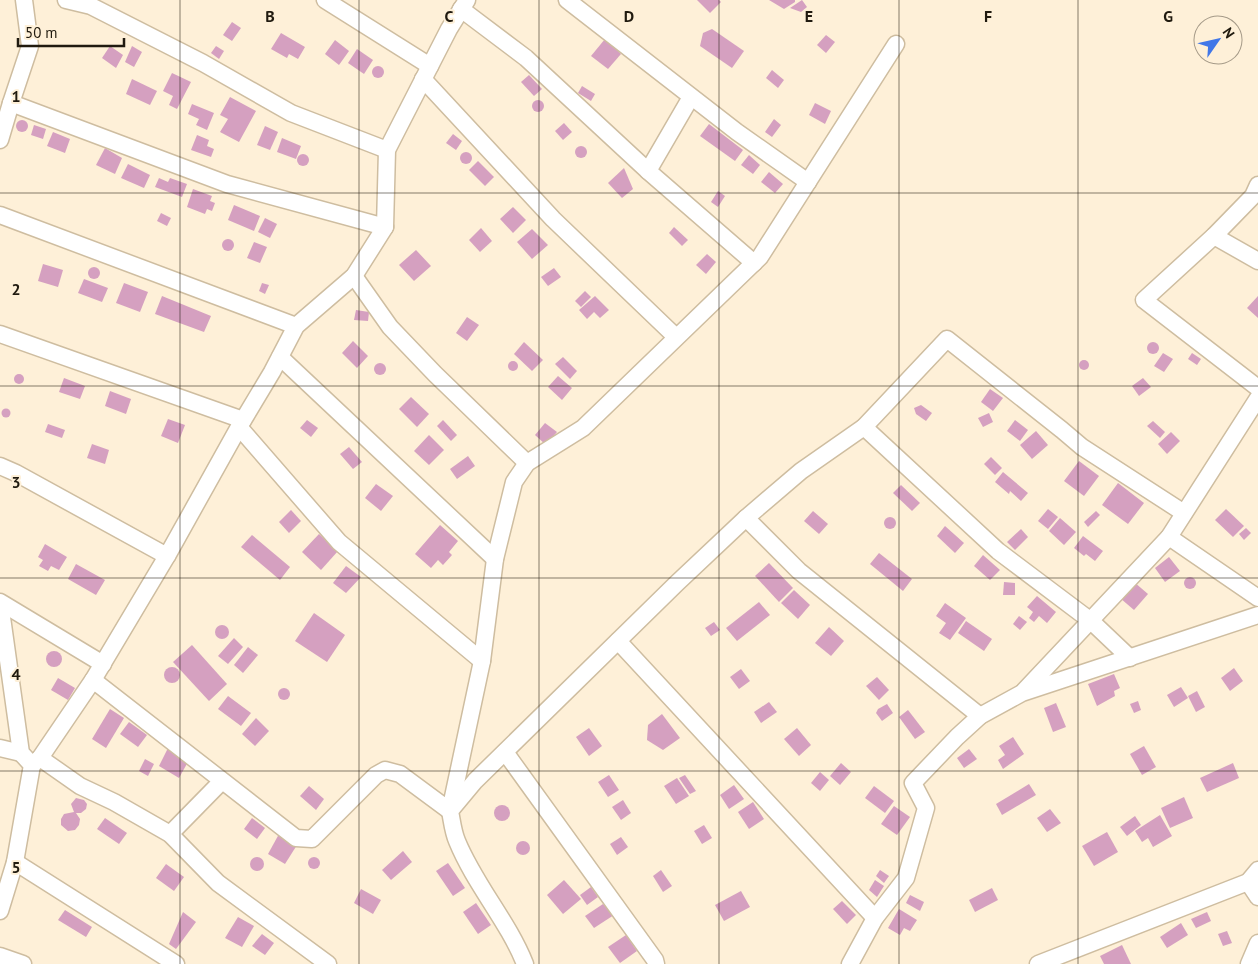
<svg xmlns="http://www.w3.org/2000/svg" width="1258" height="964" viewBox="0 0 1258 964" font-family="'PT Sans',sans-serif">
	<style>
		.building { fill: #d5a0c0 }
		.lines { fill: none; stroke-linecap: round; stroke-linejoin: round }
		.minor-casing { stroke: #cebda0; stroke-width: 19 }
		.minor { stroke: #fff; stroke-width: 16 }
		.grid { fill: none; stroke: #201a0f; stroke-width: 1; stroke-opacity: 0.55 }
		.grid-label { font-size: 16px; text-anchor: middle; font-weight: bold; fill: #201a0f; stroke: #fef0d8; stroke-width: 4; stroke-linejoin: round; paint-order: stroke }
	</style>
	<rect width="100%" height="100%" fill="#fef0d8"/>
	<g class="building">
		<polygon points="697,0 719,0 721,2 710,13"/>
		<polygon points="769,0 795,0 795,2 784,9"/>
		<polygon points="802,0 807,7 801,12 790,8"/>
		<polygon points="232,22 241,28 232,41 223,35"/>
		<polygon points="712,29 744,51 732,68 700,46 703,33"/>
		<polygon points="281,33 305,47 298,59 289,54 287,58 271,49"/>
		<polygon points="826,35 835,42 826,53 817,45"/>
		<polygon points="605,39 621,54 608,69 591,56"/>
		<polygon points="335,40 349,51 339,65 325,54"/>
		<polygon points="110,46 123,55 116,68 102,58"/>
		<polygon points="132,46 142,52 134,67 125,62"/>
		<polygon points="216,46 224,51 219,59 211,53"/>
		<polygon points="357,49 373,60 364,74 348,63"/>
		<circle cx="378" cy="72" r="6"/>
		<polygon points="772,70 784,80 778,88 766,78"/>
		<polygon points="172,73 191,82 177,109 169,105 173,96 163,91"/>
		<polygon points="529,75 542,89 534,96 521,82"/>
		<polygon points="132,79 157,91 150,105 126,94"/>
		<polygon points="582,86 595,94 591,101 578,93"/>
		<polygon points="230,97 256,111 239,142 220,132 228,119 220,115"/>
		<circle cx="538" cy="106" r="6"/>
		<polygon points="815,103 831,111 825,124 809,115"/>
		<polygon points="192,104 214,113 207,130 196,125 199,119 188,114"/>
		<polygon points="774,119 781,125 772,137 765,132"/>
		<circle cx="22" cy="126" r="6"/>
		<polygon points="564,123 572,132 563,140 555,131"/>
		<polygon points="709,124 743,150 735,161 700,136"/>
		<polygon points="34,125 46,129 43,139 31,135"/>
		<polygon points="265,126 278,132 270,150 257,145"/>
		<polygon points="53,132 70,139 65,153 47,146"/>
		<polygon points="453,134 462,141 456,150 446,143"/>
		<polygon points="197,135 209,140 207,146 214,149 211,157 191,150"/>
		<polygon points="282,138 301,146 296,159 277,152"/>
		<circle cx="581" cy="152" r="6"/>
		<polygon points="105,148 122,158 115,174 96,165"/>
		<circle cx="466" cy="158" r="6"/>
		<circle cx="303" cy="160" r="6"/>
		<polygon points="749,155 760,165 753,174 741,165"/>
		<polygon points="478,161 494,177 485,186 469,170"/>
		<polygon points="128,164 150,175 144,188 121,178"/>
		<polygon points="624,168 633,189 622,198 608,183"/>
		<polygon points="769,172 783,184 775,193 761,182"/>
		<polygon points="159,178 168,182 170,178 187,184 182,197 155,187"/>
		<polygon points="193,189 212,196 210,201 215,203 212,211 207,209 205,214 187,207"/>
		<polygon points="718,191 725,196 718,207 711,202"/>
		<polygon points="234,205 260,216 254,231 228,220"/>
		<polygon points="513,207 526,220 513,233 500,219"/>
		<polygon points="161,213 171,218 167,226 157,221"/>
		<polygon points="265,218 277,224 270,238 258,232"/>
		<polygon points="674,227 688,240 682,246 669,233"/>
		<polygon points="481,228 492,241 480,252 469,240"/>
		<polygon points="532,229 548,245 532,259 517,242"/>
		<circle cx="228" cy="245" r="6"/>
		<polygon points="254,242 267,247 260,263 247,258"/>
		<polygon points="416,250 431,266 414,281 399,265"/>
		<polygon points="707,254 716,262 706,274 696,265"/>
		<polygon points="43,264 63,270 58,287 38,281"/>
		<circle cx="94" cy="273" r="6"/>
		<polygon points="554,268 561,277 548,286 541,277"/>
		<polygon points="84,279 108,288 102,302 78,293"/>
		<polygon points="124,283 148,292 140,312 116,303"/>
		<polygon points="262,283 269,285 265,294 259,291"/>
		<polygon points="585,291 591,297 581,307 575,301"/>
		<polygon points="162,296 211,316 204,332 155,314"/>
		<polygon points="595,296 609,310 600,318 594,312 587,319 579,310"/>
		<polygon points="1258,296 1258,318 1247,308"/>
		<polygon points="356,310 369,312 368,321 354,320"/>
		<polygon points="467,317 479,325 467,341 456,333"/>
		<polygon points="353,341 368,356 357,368 342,353"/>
		<circle cx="1153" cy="348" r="6"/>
		<polygon points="524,342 543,360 532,371 514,354"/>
		<polygon points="1163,353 1173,359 1164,372 1154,366"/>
		<polygon points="1192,353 1201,359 1197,365 1188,359"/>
		<polygon points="563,357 577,371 570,379 555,364"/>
		<circle cx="1084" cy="365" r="5"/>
		<circle cx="513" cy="366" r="5"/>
		<circle cx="380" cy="369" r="6"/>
		<circle cx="19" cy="379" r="5"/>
		<polygon points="558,376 572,388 562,400 548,387"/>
		<polygon points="64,378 85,386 80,399 59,392"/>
		<polygon points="1143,378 1151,387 1139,396 1132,386"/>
		<polygon points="990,389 1003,398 993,411 981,402"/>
		<polygon points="110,391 131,399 126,414 105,406"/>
		<polygon points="411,397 429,414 417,427 399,409"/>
		<polygon points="921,405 932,413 926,421 916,414 914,408"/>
		<circle cx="6" cy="413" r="4.5"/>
		<polygon points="989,413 993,422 983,427 978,418"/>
		<polygon points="168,419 185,425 178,443 161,436"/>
		<polygon points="307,420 318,428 311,437 300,428"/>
		<polygon points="443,420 457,435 451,441 437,426"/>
		<polygon points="1015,420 1028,430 1020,441 1007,431"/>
		<polygon points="1153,421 1165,432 1160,438 1147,426"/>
		<polygon points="545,423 557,432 546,445 535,435"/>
		<polygon points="48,424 65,430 62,438 45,432"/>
		<polygon points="1036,431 1048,445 1032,459 1020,445"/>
		<polygon points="1171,432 1180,441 1167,454 1158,444"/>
		<polygon points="429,435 444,450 429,465 414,451"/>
		<polygon points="92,444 109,450 105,464 87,458"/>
		<polygon points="349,447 362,462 353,469 340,454"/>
		<polygon points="468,456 475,466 457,479 450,469"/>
		<polygon points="991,457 1002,468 995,475 984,464"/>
		<polygon points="1079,461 1099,476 1084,496 1064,481"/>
		<polygon points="1003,472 1028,493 1021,501 1010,491 1009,494 995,482"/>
		<polygon points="1118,483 1144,503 1128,524 1102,505"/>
		<polygon points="376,484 393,496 381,511 365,498"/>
		<polygon points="901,485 920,503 912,511 893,493"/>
		<polygon points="1048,509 1058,517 1048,529 1038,521"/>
		<polygon points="1226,509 1244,526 1233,537 1215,520"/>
		<polygon points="291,510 301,521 289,533 279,522"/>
		<polygon points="813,511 828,524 819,534 804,521"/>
		<polygon points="1096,511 1100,515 1088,527 1084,522"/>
		<circle cx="890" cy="523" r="6"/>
		<polygon points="1060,518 1076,532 1064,545 1049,531"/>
		<polygon points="440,525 458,541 449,552 452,555 443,565 438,560 431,568 415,554"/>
		<polygon points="945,526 964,543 955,553 937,536"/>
		<polygon points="1246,528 1251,533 1244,540 1239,534"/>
		<polygon points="1021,529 1028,537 1015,550 1007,542"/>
		<polygon points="319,534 338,551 321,570 302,552"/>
		<polygon points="252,535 290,567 280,580 241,547"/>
		<polygon points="1083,536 1103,551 1095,561 1086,554 1084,556 1074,548"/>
		<polygon points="45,544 67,557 59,570 51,566 48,571 39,566 43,560 38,557"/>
		<polygon points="879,553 912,579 903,591 870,564"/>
		<polygon points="983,555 1000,570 990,580 974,566"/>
		<polygon points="1169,557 1180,571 1165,582 1155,568"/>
		<polygon points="769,563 793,588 779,602 755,576"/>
		<polygon points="76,564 105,580 96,595 68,579"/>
		<polygon points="346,566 361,577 346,593 333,583"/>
		<circle cx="1190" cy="583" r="6"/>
		<polygon points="1004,582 1015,583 1015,595 1003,595"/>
		<polygon points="1134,582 1148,594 1134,610 1120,598"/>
		<polygon points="794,590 810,605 798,619 781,603"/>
		<polygon points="1037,596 1056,612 1047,623 1039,616 1034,622 1029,618 1033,612 1027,607"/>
		<polygon points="759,602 770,615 737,641 726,628"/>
		<polygon points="945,603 966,618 950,640 939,633 946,623 936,616"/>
		<polygon points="314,613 345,635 327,662 295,641"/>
		<polygon points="1019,616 1027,622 1020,630 1013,624"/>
		<polygon points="966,621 992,639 984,651 958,633"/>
		<polygon points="714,622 720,630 711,636 705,628"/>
		<circle cx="222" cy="632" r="7"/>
		<polygon points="829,627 844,641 831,656 815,643"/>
		<polygon points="234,638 243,647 228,664 218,656"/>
		<polygon points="192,645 227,684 209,701 173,662"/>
		<polygon points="248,647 258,655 243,673 234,665"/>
		<circle cx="54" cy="659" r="8"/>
		<circle cx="172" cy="675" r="8"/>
		<polygon points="1234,668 1243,681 1230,691 1221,678"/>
		<polygon points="741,669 750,681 739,689 730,677"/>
		<polygon points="1114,674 1120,688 1114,691 1115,696 1097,706 1088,684"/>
		<polygon points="877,677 889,690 879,700 866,686"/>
		<polygon points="58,678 75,688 68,700 51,690"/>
		<polygon points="1181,687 1188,698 1174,707 1167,695"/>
		<circle cx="284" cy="694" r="6"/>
		<polygon points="1197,691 1205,707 1196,712 1188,696"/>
		<polygon points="228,696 251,713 241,726 218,709"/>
		<polygon points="1138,701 1141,710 1134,713 1130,704"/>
		<polygon points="769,702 777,712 761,723 754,712"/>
		<polygon points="1056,703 1066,727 1053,732 1044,708"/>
		<polygon points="887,704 893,713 882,721 876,713 878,709"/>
		<polygon points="110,709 124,718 106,748 92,739"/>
		<polygon points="908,710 925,732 915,739 899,717"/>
		<polygon points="662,714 680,738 663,750 647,740 648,725"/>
		<polygon points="256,718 269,731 255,746 242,734"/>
		<polygon points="129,722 147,735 138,747 120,734"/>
		<polygon points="589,728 602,746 589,756 576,737"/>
		<polygon points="797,728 811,745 799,756 784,739"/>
		<polygon points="1013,737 1024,754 1003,769 998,760 1005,755 999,746"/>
		<polygon points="1144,746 1156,767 1142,775 1130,754"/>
		<polygon points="168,748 189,760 179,778 159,766"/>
		<polygon points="969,749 977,759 964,768 957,758"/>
		<polygon points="145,759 154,764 148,776 139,771"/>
		<polygon points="841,763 851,772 840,785 830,776"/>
		<polygon points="1233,763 1239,778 1207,792 1200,778"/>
		<polygon points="820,772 829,780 820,791 811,783"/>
		<polygon points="609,775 619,790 608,797 598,782"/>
		<polygon points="685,775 696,791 690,794 679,778"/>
		<polygon points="677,778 689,796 676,804 664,786"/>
		<polygon points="1029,784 1036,795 1002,815 996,804"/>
		<polygon points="734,785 744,799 729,809 720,795"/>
		<polygon points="309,786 324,799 316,810 300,796"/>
		<polygon points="874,786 894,801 885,813 865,798"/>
		<polygon points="1184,797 1193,818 1170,828 1161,808"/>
		<polygon points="76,798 84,800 87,804 86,809 81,813 76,813 80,819 79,825 75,830 68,831 61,825 61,819 64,814 74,812 71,804"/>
		<polygon points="623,800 631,813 621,820 612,807"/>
		<polygon points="753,802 764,819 749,829 738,812"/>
		<circle cx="502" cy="813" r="8"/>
		<polygon points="894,806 910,817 897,835 881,824"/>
		<polygon points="1050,809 1061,823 1047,832 1037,818"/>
		<polygon points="1160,815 1172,836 1153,847 1148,838 1142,842 1135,831"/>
		<polygon points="1135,816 1141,825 1127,836 1120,827"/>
		<polygon points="105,818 127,833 119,844 97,829"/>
		<polygon points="252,818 265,828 257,839 244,829"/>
		<polygon points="704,825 712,838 702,844 694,831"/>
		<polygon points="1107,832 1118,852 1094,866 1082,846"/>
		<polygon points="279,834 297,845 285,864 268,854"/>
		<polygon points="621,837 628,847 617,855 610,844"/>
		<circle cx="523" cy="848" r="7"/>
		<polygon points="403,851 412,862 391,880 382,870"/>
		<circle cx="257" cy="864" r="7"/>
		<circle cx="314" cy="863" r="6"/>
		<polygon points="448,863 465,888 453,896 436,871"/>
		<polygon points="166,864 184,877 174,891 156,878"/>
		<polygon points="661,870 672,886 663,892 653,876"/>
		<polygon points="880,870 889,876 884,883 876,876"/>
		<polygon points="564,880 581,899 563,914 547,895"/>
		<polygon points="875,880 884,886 877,897 869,890"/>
		<polygon points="591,887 598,897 587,905 580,895"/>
		<polygon points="992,888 998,900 975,912 969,900"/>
		<polygon points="361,889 381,900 373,914 354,903"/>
		<polygon points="741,891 750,907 724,921 715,905"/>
		<polygon points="910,895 924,902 920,911 906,903"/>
		<polygon points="842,901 856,915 847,924 833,909"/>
		<polygon points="476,903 491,925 478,934 463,912"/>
		<polygon points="603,904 614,915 594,928 585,916"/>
		<polygon points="899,909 917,920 910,931 904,928 900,935 888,928"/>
		<polygon points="65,910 92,927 86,937 58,920"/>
		<polygon points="183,912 196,922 176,949 169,944"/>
		<polygon points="1207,912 1211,921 1196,928 1191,919"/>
		<polygon points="238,917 254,926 242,947 225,938"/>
		<polygon points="1181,923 1188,935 1167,948 1160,937"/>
		<polygon points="1227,931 1232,943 1223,946 1218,934"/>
		<polygon points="262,934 274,943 265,955 252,946"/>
		<polygon points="626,935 637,951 620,963 608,947"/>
		<polygon points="1122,945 1131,964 1104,964 1100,956"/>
	</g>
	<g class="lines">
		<g class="minor-casing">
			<g id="minor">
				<polyline points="66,0 91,6 203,63 291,113 387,150"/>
				<polyline points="325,0 430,66"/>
				<polyline points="567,0 737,132 808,182"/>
				<polyline points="461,9 526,58 648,171 754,263"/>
				<polyline points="423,79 553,219 676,337"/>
				<polyline points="11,103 227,184 385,227"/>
				<polyline points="0,140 11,103 30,46 24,0"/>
				<polyline points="648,171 691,97"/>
				<polyline points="1258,185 1253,196 1214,236 1144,300 1258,388"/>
				<polyline points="0,215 296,326"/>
				<polyline points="1214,236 1258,261"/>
				<polyline points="354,276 390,327 435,374 527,463"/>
				<polyline points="0,334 243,420"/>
				<polyline points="280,357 495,559"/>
				<polyline points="239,427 339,542 482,661"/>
				<polyline points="864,427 998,551 1091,621 1130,658"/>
				<polyline points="0,466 16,473 167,556"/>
				<polyline points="746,518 799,571 980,716"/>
				<polyline points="1169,537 1258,598"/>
				<polyline points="0,602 103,664"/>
				<polyline points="0,603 21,753 32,765 15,862 0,911"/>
				<polyline points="618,641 875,918"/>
				<polyline points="93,680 296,838 312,839 376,775 385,770 400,774 450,811 482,661 495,559 514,482 527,463 583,428 760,257 896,44"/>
				<polyline points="1024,691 1169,537 1258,398"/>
				<polyline points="0,748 21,753"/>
				<polyline points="505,752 655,960 656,964"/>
				<polyline points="40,758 80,786 114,802 170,834 218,883 328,964"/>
				<polyline points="32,765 40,758 93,680 167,556 239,427 272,372 296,326 354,276 385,227 387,150 449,29 467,0"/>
				<polyline points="170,834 222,781"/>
				<polyline points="15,862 176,964"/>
				<polyline points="1248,882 1258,897"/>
				<polyline points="0,956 23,964"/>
				<path d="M525,964C508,921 475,885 457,841C453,832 452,821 450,811L475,781L677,583L746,518L801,471L864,427L947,339L1062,430L1082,447L1184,513"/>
				<polyline points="850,964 875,918 906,878 926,808 913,783 957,737 980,716 1022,693 1258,615"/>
				<polyline points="1038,964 1248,882 1258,870"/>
				<polyline points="1249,964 1258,943"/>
			</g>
		</g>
		<use href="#minor" class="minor"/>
	</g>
	<path class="grid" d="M180,0V964M359,0V964M539,0V964M719,0V964M899,0V964M1078,0V964M0,193H1258M0,386H1258M0,578H1258M0,771H1258"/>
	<g class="grid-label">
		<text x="270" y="22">B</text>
		<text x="449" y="22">C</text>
		<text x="629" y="22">D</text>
		<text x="809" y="22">E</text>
		<text x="988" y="22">F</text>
		<text x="1168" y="22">G</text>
		<text x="16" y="102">1</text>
		<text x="16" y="295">2</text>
		<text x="16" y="488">3</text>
		<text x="16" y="680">4</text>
		<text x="16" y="873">5</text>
	</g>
	<g transform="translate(1218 40) rotate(56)"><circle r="24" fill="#fef0d8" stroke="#a59a88"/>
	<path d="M0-4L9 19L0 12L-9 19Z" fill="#4177e8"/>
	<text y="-8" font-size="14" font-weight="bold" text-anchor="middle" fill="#201a0f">N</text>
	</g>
	<path d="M18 38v8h106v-8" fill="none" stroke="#201a0f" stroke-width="2.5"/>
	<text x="25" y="38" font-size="15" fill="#201a0f" stroke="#fef0d8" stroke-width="4" paint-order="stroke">50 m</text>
</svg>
